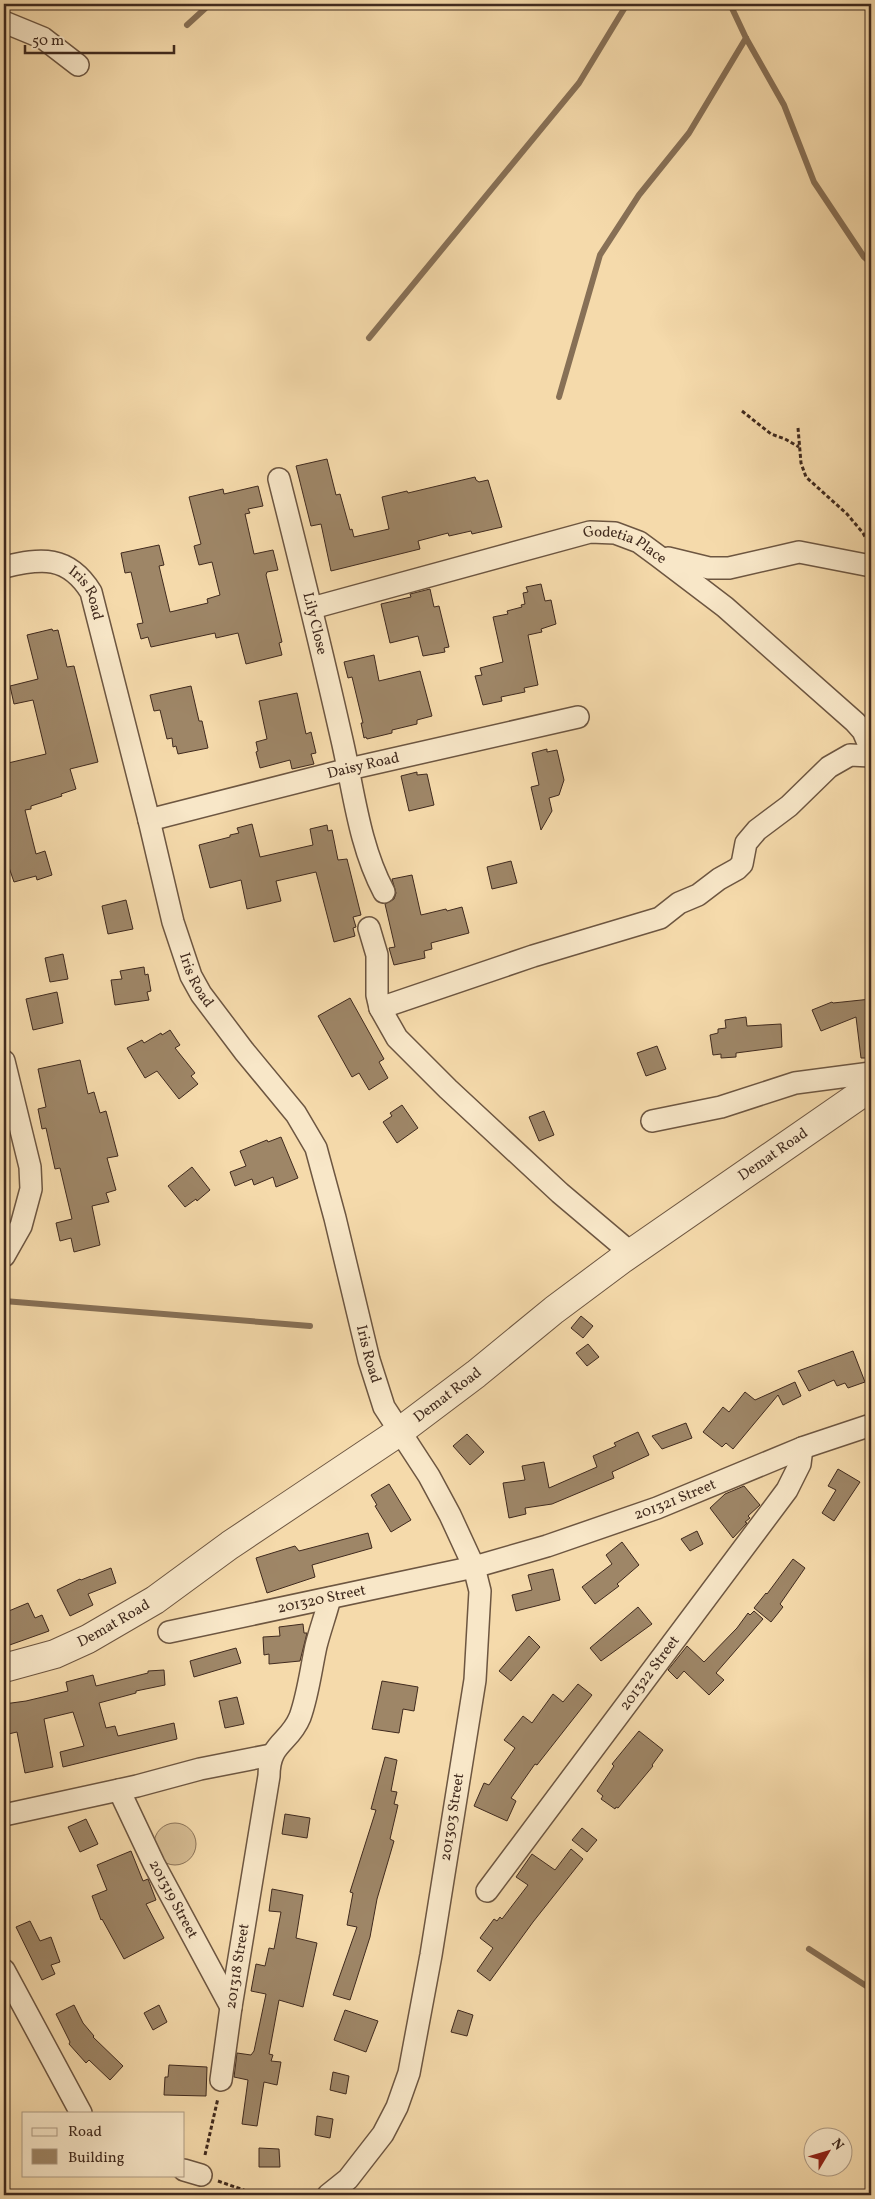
<svg xmlns="http://www.w3.org/2000/svg" width="875" height="2199" viewBox="0 0 875 2199" font-family="Vollkorn,serif">
	<style>
		.green { fill: #d6bc93; stroke: #8b7358 }
		.lines { fill: none; stroke-linecap: round; stroke-linejoin: round }
		.stream { stroke: #877056; stroke-width: 6 }
		.building { fill: #9e8667; stroke: #402a1e }
		.minor-casing { stroke: #6d5641; stroke-width: 24 }
		.tertiary-casing { stroke: #6d5641; stroke-width: 30 }
		.path { stroke: #402a1e; stroke-width: 3; stroke-dasharray: 4 2.5; stroke-linecap: butt }
		.minor { stroke: #f8e7c8; stroke-width: 21 }
		.tertiary { stroke: #f8e7c8; stroke-width: 28 }
		.labels { text-anchor: middle; dominant-baseline: central; stroke-width: 4.5; stroke-linejoin: round; paint-order: stroke }
		.street-label { font-size: 15px; fill: #402a1e; stroke: #f8e7c8 }
	</style>
	<rect width="100%" height="100%" fill="#f5daab"/>
	<filter id="stains"><feTurbulence type="fractalNoise" baseFrequency=".004" numOctaves="4"/><feColorMatrix values="0 0 0 0 .2 0 0 0 0 .09 0 0 0 0 .02 0 0 0 .5 -.17"/></filter>
	<radialGradient id="worn" r=".72"><stop offset=".6" stop-color="#630" stop-opacity="0"/><stop offset="1" stop-color="#630" stop-opacity=".3"/></radialGradient>
	<circle class="green" cx="175" cy="1844" r="21"/>
	<g class="lines">
		<g class="stream">
			<polyline points="730,4 746,38 784,105 814,182 864,257 871,263"/>
			<polyline points="187,25 210,4"/>
			<polyline points="369,338 579,83 627,4"/>
			<polyline points="559,397 600,255 639,195 689,133 746,38"/>
			<polyline points="4,1301 310,1326"/>
			<polyline points="809,1949 871,1989"/>
		</g>
	</g>
	<g class="building">
		<polygon points="327,459 336,495 340,494 350,530 352,529 354,537 389,529 382,497 407,491 408,493 475,477 476,480 479,482 488,480 502,527 472,534 471,531 449,536 448,533 418,541 420,549 331,571 321,524 311,526 296,466"/>
		<polygon points="258,486 263,506 248,509 250,513 245,514 254,554 273,550 278,570 267,572 266,575 282,642 279,643 282,655 246,664 238,633 216,638 215,633 151,647 148,637 141,639 137,624 143,623 131,572 125,573 121,553 159,545 164,565 159,566 170,612 208,603 207,599 220,595 212,562 199,565 194,546 201,544 189,497 223,489 224,494"/>
		<polygon points="541,584 545,601 551,600 556,624 541,629 542,632 528,635 538,685 524,688 525,692 501,697 502,701 483,705 475,676 482,675 480,668 503,662 493,617 508,614 507,611 522,607 521,605 525,604 523,593 528,592 526,587"/>
		<polygon points="430,589 434,607 439,606 449,647 444,648 445,652 423,656 418,636 390,643 381,604 411,597 410,594"/>
		<polygon points="52,629 53,631 58,630 67,667 74,666 98,762 70,769 76,789 61,794 62,796 31,806 31,809 25,810 36,854 45,851 52,875 37,880 36,876 14,882 4,853 4,764 46,754 33,700 14,704 10,686 38,679 27,635"/>
		<polygon points="374,655 379,681 420,671 432,716 417,720 417,724 392,730 392,733 367,739 366,737 364,738 361,723 363,723 352,677 348,678 344,662"/>
		<polygon points="191,686 199,721 202,721 208,748 178,754 176,746 173,747 172,738 167,739 160,710 154,711 150,695"/>
		<polygon points="297,693 306,734 311,732 316,753 311,754 314,764 292,769 290,760 260,768 256,752 258,751 256,742 267,739 259,701"/>
		<polygon points="547,749 547,752 557,750 564,780 559,795 549,798 552,811 541,830 531,787 539,785 532,753"/>
		<polygon points="417,772 417,775 427,774 434,805 409,811 401,776"/>
		<polygon points="252,824 260,857 313,845 310,829 327,825 328,831 332,830 338,860 347,859 361,915 353,917 356,927 353,928 355,936 334,942 316,872 276,881 281,901 247,909 241,880 210,888 199,845 230,837 230,835 239,833 237,828"/>
		<polygon points="511,861 517,883 492,889 487,867"/>
		<polygon points="412,875 421,915 446,909 447,911 462,907 469,933 431,943 432,949 424,951 425,958 394,965 389,948 395,947 385,904 394,899 396,893 392,879"/>
		<polygon points="126,900 133,929 108,934 102,906"/>
		<polygon points="63,954 68,979 50,982 45,958"/>
		<polygon points="144,967 145,975 148,974 151,991 147,992 149,1000 115,1005 111,980 122,979 120,971"/>
		<polygon points="57,992 63,1023 33,1030 26,999"/>
		<polygon points="350,998 384,1059 379,1062 388,1078 369,1090 359,1073 352,1077 318,1016"/>
		<polygon points="871,999 871,1058 861,1058 856,1017 821,1031 812,1010 832,1002 833,1003"/>
		<polygon points="746,1017 747,1026 781,1024 782,1047 736,1053 736,1057 721,1058 721,1054 713,1055 710,1035 718,1033 718,1029 726,1028 725,1020"/>
		<polygon points="170,1030 180,1045 175,1048 195,1073 191,1076 198,1084 179,1099 157,1071 145,1078 127,1048 142,1040 144,1043 161,1033 162,1035"/>
		<polygon points="657,1046 666,1069 646,1076 637,1053"/>
		<polygon points="80,1060 88,1094 94,1092 100,1113 106,1111 118,1156 107,1158 116,1190 106,1193 109,1202 92,1206 100,1245 74,1252 71,1238 60,1241 56,1223 72,1219 60,1168 55,1169 46,1128 42,1129 38,1109 46,1107 38,1069"/>
		<polygon points="402,1105 418,1128 397,1143 383,1122 392,1116 390,1113"/>
		<polygon points="544,1111 554,1135 539,1141 529,1117"/>
		<polygon points="281,1137 298,1178 276,1187 273,1177 254,1185 252,1179 235,1186 230,1172 246,1166 240,1151 267,1140 268,1142"/>
		<polygon points="192,1167 210,1190 197,1201 196,1199 185,1207 168,1186"/>
		<polygon points="581,1316 593,1326 583,1338 571,1328"/>
		<polygon points="588,1344 599,1357 587,1366 576,1353"/>
		<polygon points="853,1351 865,1382 848,1388 845,1383 837,1386 834,1380 809,1391 798,1371"/>
		<polygon points="795,1382 801,1396 783,1405 778,1395 733,1449 726,1443 722,1447 703,1432 723,1407 729,1412 745,1392 755,1400"/>
		<polygon points="686,1423 692,1438 662,1449 652,1436"/>
		<polygon points="638,1432 649,1455 612,1472 614,1478 552,1504 525,1508 526,1514 509,1518 503,1483 525,1480 522,1466 544,1462 549,1488 597,1467 593,1456 616,1446 614,1443"/>
		<polygon points="467,1434 484,1452 470,1465 453,1446"/>
		<polygon points="838,1469 860,1482 834,1521 822,1513 836,1490 828,1486"/>
		<polygon points="389,1484 411,1520 391,1532 375,1506 377,1505 371,1495"/>
		<polygon points="744,1486 760,1505 748,1516 750,1518 745,1522 747,1523 733,1538 710,1508 725,1494"/>
		<polygon points="697,1531 703,1544 690,1551 681,1539"/>
		<polygon points="368,1533 372,1548 312,1565 315,1577 267,1593 256,1558 295,1546 299,1551"/>
		<polygon points="622,1542 639,1565 617,1584 619,1586 595,1604 582,1587 612,1564 606,1555"/>
		<polygon points="793,1559 805,1568 780,1604 783,1607 771,1622 754,1608 766,1593 767,1594"/>
		<polygon points="111,1568 116,1583 88,1594 93,1605 70,1616 57,1590 80,1579 81,1580"/>
		<polygon points="553,1569 560,1600 516,1611 512,1595 532,1590 528,1575"/>
		<polygon points="28,1603 35,1618 42,1615 49,1631 4,1647 4,1613"/>
		<polygon points="638,1607 652,1624 601,1661 590,1648"/>
		<polygon points="754,1611 763,1619 716,1673 724,1680 709,1695 684,1671 677,1679 668,1670 687,1646 704,1662 737,1628 748,1613 750,1615"/>
		<polygon points="303,1624 304,1633 307,1633 300,1661 269,1664 269,1654 264,1655 263,1637 280,1636 279,1627"/>
		<polygon points="529,1636 540,1647 511,1681 499,1671"/>
		<polygon points="236,1648 241,1663 194,1677 190,1661"/>
		<polygon points="164,1670 165,1685 136,1691 136,1693 99,1703 106,1728 115,1726 118,1736 174,1723 177,1739 63,1767 60,1752 84,1746 73,1712 44,1719 53,1767 25,1773 17,1732 4,1735 4,1704 26,1701 68,1691 66,1682 93,1675 96,1686 148,1673 148,1671"/>
		<polygon points="382,1681 418,1687 414,1711 403,1709 399,1733 372,1729"/>
		<polygon points="578,1684 592,1695 537,1765 535,1764 511,1798 516,1801 507,1821 474,1806 484,1783 489,1785 515,1748 504,1740 523,1716 532,1723 553,1694 563,1702"/>
		<polygon points="237,1697 244,1724 225,1728 219,1701"/>
		<polygon points="639,1731 663,1750 652,1765 653,1766 618,1808 616,1807 615,1809 601,1799 603,1796 597,1791 614,1766 612,1764"/>
		<polygon points="385,1757 397,1760 391,1791 397,1792 394,1804 398,1805 390,1839 394,1841 377,1899 370,1937 350,2000 333,1995 357,1927 347,1925 353,1893 350,1892 376,1810 371,1809"/>
		<polygon points="285,1814 310,1818 307,1838 282,1834"/>
		<polygon points="86,1819 98,1844 80,1852 68,1827"/>
		<polygon points="582,1828 597,1840 587,1852 572,1840"/>
		<polygon points="571,1849 583,1859 533,1922 490,1981 477,1971 493,1948 480,1938 494,1919 497,1921 500,1917 502,1919 528,1885 516,1877 532,1854 555,1870"/>
		<polygon points="131,1851 143,1881 148,1879 156,1900 146,1904 164,1938 124,1959 102,1919 101,1920 92,1896 107,1890 97,1865"/>
		<polygon points="272,1889 303,1895 296,1938 317,1943 303,2007 279,2000 269,2054 273,2055 271,2061 281,2062 277,2085 264,2082 257,2126 242,2124 248,2080 234,2077 237,2053 251,2055 254,2051 266,1994 251,1991 256,1964 265,1966 269,1948 274,1949 281,1912 269,1911"/>
		<polygon points="30,1921 40,1941 51,1937 60,1962 51,1965 55,1974 42,1980 16,1927"/>
		<polygon points="74,2005 83,2023 94,2036 93,2037 123,2066 110,2080 89,2060 86,2063 69,2044 70,2042 56,2014"/>
		<polygon points="159,2005 167,2022 153,2030 144,2013"/>
		<polygon points="345,2010 378,2021 366,2052 334,2040"/>
		<polygon points="458,2010 473,2015 467,2036 451,2032"/>
		<polygon points="169,2065 207,2067 206,2096 164,2095 165,2077 168,2077"/>
		<polygon points="333,2072 349,2076 346,2094 330,2090"/>
		<polygon points="317,2116 333,2119 330,2138 315,2135"/>
		<polygon points="259,2148 279,2149 280,2167 259,2167"/>
	</g>
	<g class="lines">
		<g class="minor-casing">
			<g id="minor">
				<polyline points="4,22 43,38 78,65"/>
				<path id="s1" d="M279,479C301,566 322,652 342,740C354,792 359,845 384,892"/>
				<polyline points="668,558 709,568 729,568 799,552 871,566"/>
				<path id="s2" d="M4,567C41,558 68,555 91,592L149,820L173,922L191,976L201,994L244,1051L296,1114L316,1148L335,1218L369,1360L384,1407L429,1476L450,1515L474,1567L480,1591L475,1680L431,1955L409,2073L397,2107L383,2134L348,2179L328,2195"/>
				<path id="s3" d="M312,608L590,532L615,533L639,542L658,556L725,607L855,722L863,731L871,750"/>
				<path id="s4" d="M149,820L349,769L578,717"/>
				<polyline points="369,928 377,955 377,995 380,1008 397,1038 448,1089 560,1193 631,1253"/>
				<polyline points="380,1008 533,956 660,918 679,903 698,895 719,879 737,869 742,864 746,843 757,830 789,806 829,767 850,755 871,756"/>
				<polyline points="4,1061 30,1167 31,1189 21,1226 4,1256"/>
				<polyline points="652,1121 721,1107 795,1083 871,1073"/>
				<path id="s5" d="M169,1632L474,1567L547,1546L657,1508L802,1448L871,1425"/>
				<path id="s6" d="M119,1790L154,1864L231,2007"/>
				<polyline points="4,1815 137,1786 200,1769 271,1755"/>
				<path id="s7" d="M487,1891L787,1490L800,1464L802,1448"/>
				<polyline points="4,1970 81,2113"/>
				<path id="s8" d="M221,2080L231,2007L269,1776C269,1742 289,1744 300,1717C308,1695 311,1669 316,1646C320,1630 326,1614 330,1598"/>
				<polyline points="184,2170 201,2175"/>
			</g>
		</g>
		<g class="tertiary-casing">
			<g id="tertiary">
				<path id="s9" d="M4,1668L55,1654L88,1639L155,1600L230,1545L399,1432L476,1374L554,1310L621,1260L871,1087"/>
			</g>
		</g>
		<g class="path">
			<polyline points="742,411 771,434 785,439 799,447"/>
			<polyline points="798,428 801,463 806,477 847,514 863,533 869,544"/>
			<polyline points="205,2155 218,2098"/>
			<polyline points="218,2181 258,2195"/>
		</g>
		<use href="#minor" class="minor"/>
		<use href="#tertiary" class="tertiary"/>
	</g>
	<g class="labels">
		<g class="street-label">
			<text stroke="none"><textPath href="#s3" startOffset="326">Godetia Place</textPath></text>
			<text stroke="none"><textPath href="#s2" startOffset="98">Iris Road</textPath></text>
			<text stroke="none"><textPath href="#s1" startOffset="149">Lily Close</textPath></text>
			<text stroke="none"><textPath href="#s4" startOffset="221">Daisy Road</textPath></text>
			<text stroke="none"><textPath href="#s2" startOffset="502">Iris Road</textPath></text>
			<text stroke="none"><textPath href="#s9" startOffset="929">Demat Road</textPath></text>
			<text stroke="none"><textPath href="#s2" startOffset="922">Iris Road</textPath></text>
			<text stroke="none"><textPath href="#s9" startOffset="524">Demat Road</textPath></text>
			<text stroke="none"><textPath href="#s5" startOffset="524">201321 Street</textPath></text>
			<text stroke="none"><textPath href="#s5" startOffset="156">201320 Street</textPath></text>
			<text stroke="none"><textPath href="#s9" startOffset="119">Demat Road</textPath></text>
			<text stroke="none"><textPath href="#s7" startOffset="272">201322 Street</textPath></text>
			<text transform="translate(453 1817) rotate(-81)">201303 Street</text>
			<text stroke="none"><textPath href="#s6" startOffset="122">201319 Street</textPath></text>
			<text stroke="none"><textPath href="#s8" startOffset="115">201318 Street</textPath></text>
		</g>
	</g>
	<rect width="875" height="2199" fill="none" stroke="#f5daab" stroke-width="20"/>
	<rect x="5" y="5" width="865" height="2189" fill="none" stroke="#402a1e" stroke-width="2.5"/>
	<rect x="10" y="10" width="855" height="2179" fill="none" stroke="#402a1e"/>
	<rect x="22" y="2112" width="162" height="65" fill="#f8e7c8" stroke="#ae9b84"/>
	<rect x="32" y="2128" width="25" height="8" fill="#f8e7c8" stroke="#ae9b84"/>
	<text x="68" y="2136" font-size="15" fill="#402a1e">Road</text>
	<rect x="32" y="2149" width="25" height="15" fill="#9e8667" stroke="#ae9b84"/>
	<text x="68" y="2162" font-size="15" fill="#402a1e">Building</text>
	<g transform="translate(828 2152) rotate(52)"><circle r="24" fill="#f8e7c8" stroke="#ae9b84"/>
	<path d="M0-4L9 19L0 12L-9 19Z" fill="#8f2418"/>
	<text y="-8" font-size="14" font-weight="bold" text-anchor="middle" fill="#402a1e">N</text>
	</g>
	<path d="M25 45v8h149v-8" fill="none" stroke="#402a1e" stroke-width="2.5"/>
	<text x="32" y="45" font-size="15" fill="#402a1e" stroke="#f8e7c8" stroke-width="4" paint-order="stroke">50 m</text>
	<rect width="100%" height="100%" filter="url(#stains)"/>
	<rect width="100%" height="100%" fill="url(#worn)"/>
</svg>
